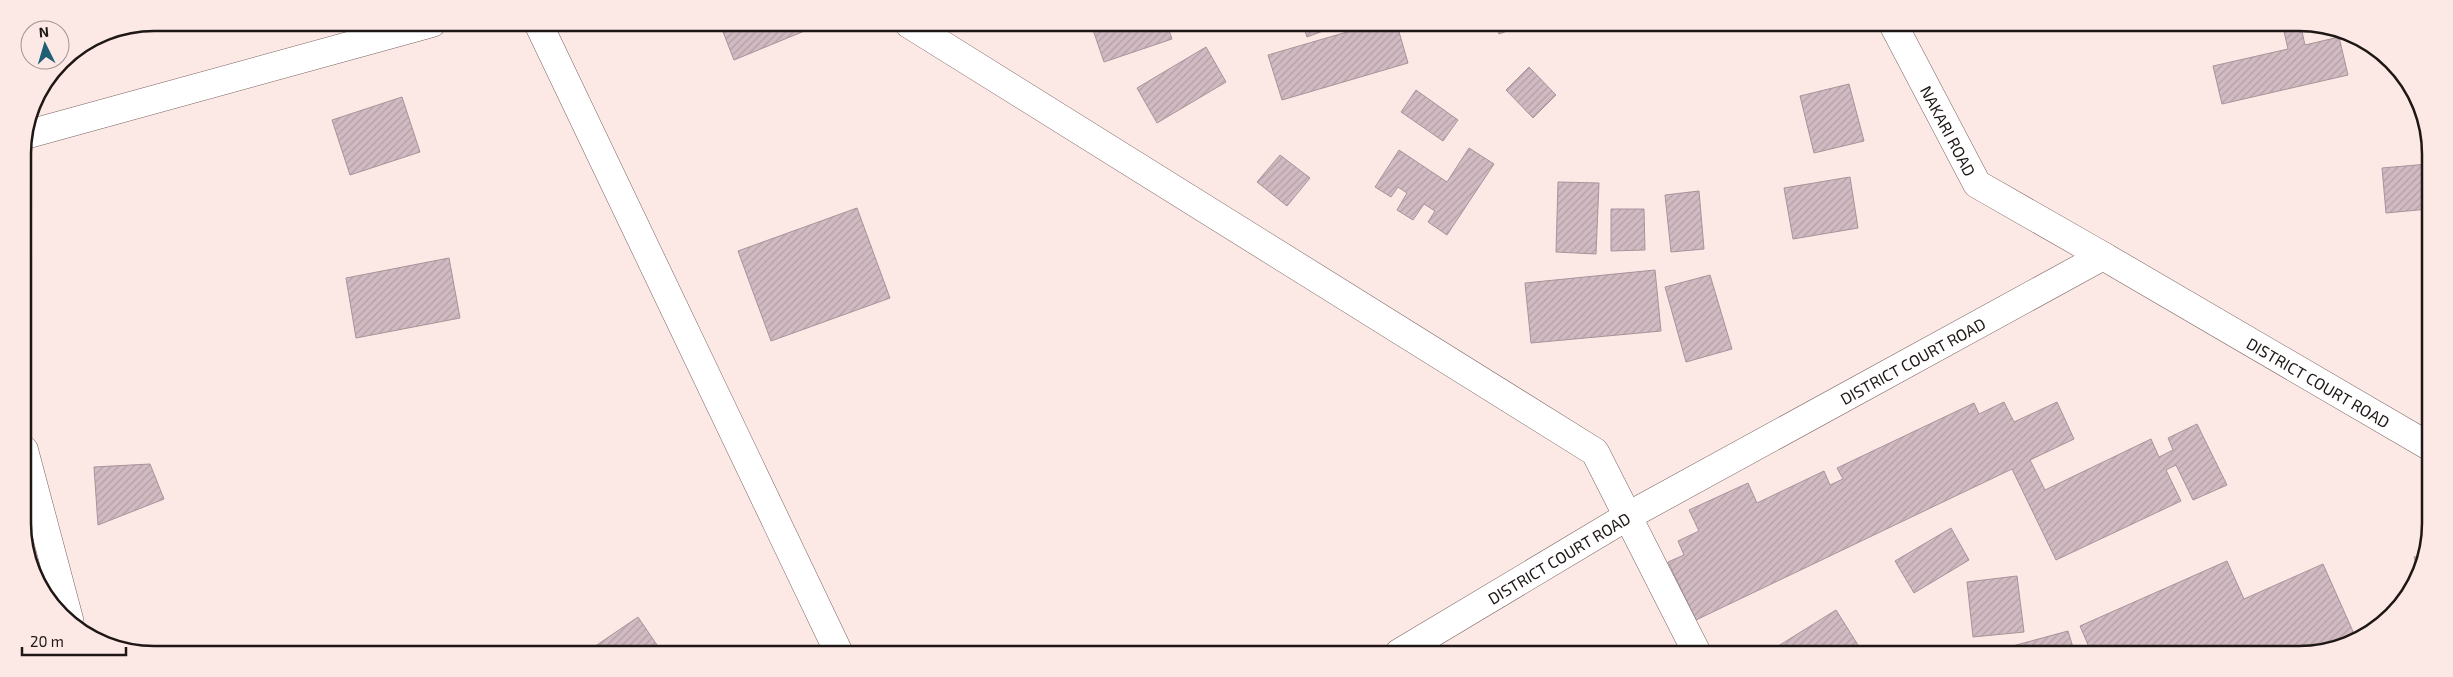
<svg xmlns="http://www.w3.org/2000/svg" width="2453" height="677" viewBox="0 0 2453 677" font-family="'Exo 2',sans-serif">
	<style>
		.building { fill: url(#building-hatch); stroke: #a9939a }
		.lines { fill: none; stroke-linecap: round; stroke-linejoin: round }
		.minor-casing { stroke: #7a6461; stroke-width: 29 }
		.minor { stroke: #fff; stroke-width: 28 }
		.labels { text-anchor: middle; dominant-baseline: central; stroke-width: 4.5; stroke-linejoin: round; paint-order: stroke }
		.street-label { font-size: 16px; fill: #1f1715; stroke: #fce8e5 }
		.rim { fill: none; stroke: #1f1715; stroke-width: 2.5 }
	</style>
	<defs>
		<pattern id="building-hatch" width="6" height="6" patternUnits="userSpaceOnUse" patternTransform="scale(1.25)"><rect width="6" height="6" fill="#d1bac1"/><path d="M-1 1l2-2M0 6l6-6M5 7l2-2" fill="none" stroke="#b39fa5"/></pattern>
	</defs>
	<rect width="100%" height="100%" fill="#fce8e5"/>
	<g class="building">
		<polygon points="720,24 811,24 814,27 734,60"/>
		<polygon points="1091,24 1167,25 1172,39 1104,62"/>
		<polygon points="1303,25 1339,25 1307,37"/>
		<polygon points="1371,25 1397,25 1408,63 1282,100 1268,55"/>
		<polygon points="1496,25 1523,25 1499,34"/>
		<polygon points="2283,27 2301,27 2305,45 2339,37 2348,75 2222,104 2213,66 2288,49"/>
		<polygon points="1206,47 1226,82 1157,123 1137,88"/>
		<polygon points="1529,67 1556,95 1533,118 1506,90"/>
		<polygon points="1849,84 1864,141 1814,153 1800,96"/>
		<polygon points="1416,90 1458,120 1443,141 1401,112"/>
		<polygon points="402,97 420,152 350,175 332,120"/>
		<polygon points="1469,148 1494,164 1447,235 1428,222 1435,211 1424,204 1413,220 1397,210 1407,193 1398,187 1391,197 1375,187 1399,150 1447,182"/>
		<polygon points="1280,155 1310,178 1287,206 1257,182"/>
		<polygon points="2428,164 2428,209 2386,213 2382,168"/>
		<polygon points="1850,177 1858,228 1793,239 1784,188"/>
		<polygon points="1558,182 1599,183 1596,254 1556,252"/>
		<polygon points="1699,191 1704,249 1671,252 1665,195"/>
		<polygon points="857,208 890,298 771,341 738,251"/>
		<polygon points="1611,209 1644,209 1645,250 1611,251"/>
		<polygon points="449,258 460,318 356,338 346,278"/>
		<polygon points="1655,270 1661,331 1531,343 1525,283"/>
		<polygon points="1710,275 1732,349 1686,362 1665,287"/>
		<polygon points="2004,402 2014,422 2057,402 2074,439 2030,460 2045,490 2151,439 2159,457 2173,450 2168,438 2197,424 2227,485 2193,500 2176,465 2166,470 2181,501 2056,560 2012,469 1696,620 1668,562 1684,555 1678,541 1699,531 1689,510 1748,483 1757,503 1824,471 1830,485 1843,479 1837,468 1974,403 1979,414"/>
		<polygon points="150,464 164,499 98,525 94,467"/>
		<polygon points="1951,528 1969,560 1914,593 1895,561"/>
		<polygon points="2426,554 2426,557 2419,572 2414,557"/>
		<polygon points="2227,561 2244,599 2323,564 2355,636 2307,654 2092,654 2080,626"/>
		<polygon points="2017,576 2024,632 1973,637 1967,582"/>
		<polygon points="1836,610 1863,653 1767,653"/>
		<polygon points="638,617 661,651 588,651"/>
		<polygon points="2068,631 2075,654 2011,654 2009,647"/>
	</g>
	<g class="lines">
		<g class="minor-casing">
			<g id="minor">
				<polyline points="538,23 838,651"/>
				<polyline points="909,24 1595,452 1697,653"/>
				<path id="s1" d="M1894,26L1977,184L2103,256"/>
				<polyline points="25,135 432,23"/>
				<polyline points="24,450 69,619"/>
				<path id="s2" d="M1399,653L1628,516L2103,256L2427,445"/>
			</g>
		</g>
		<use href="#minor" class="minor"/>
	</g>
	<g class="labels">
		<g class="street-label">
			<text stroke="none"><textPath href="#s1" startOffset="118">NAKARI ROAD</textPath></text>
			<text stroke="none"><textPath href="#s2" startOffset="591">DISTRICT COURT ROAD</textPath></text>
			<text stroke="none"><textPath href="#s2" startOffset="1058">DISTRICT COURT ROAD</textPath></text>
			<text stroke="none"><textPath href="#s2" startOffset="186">DISTRICT COURT ROAD</textPath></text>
		</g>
	</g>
	<path d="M0 0H2453V677H0ZM154 31H2299A123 123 0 0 1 2422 154V523A123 123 0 0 1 2299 646H154A123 123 0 0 1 31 523V154A123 123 0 0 1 154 31Z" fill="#fce8e5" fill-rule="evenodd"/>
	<path class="rim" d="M154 31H2299A123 123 0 0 1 2422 154V523A123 123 0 0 1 2299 646H154A123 123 0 0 1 31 523V154A123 123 0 0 1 154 31Z"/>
	<g transform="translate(45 45) rotate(355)"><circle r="24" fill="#fce8e5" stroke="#a49492"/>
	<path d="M0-4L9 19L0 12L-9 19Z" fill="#1f5f74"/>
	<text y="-8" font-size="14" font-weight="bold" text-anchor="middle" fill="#1f1715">N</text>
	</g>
	<path d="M22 647v8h104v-8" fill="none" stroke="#1f1715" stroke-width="2.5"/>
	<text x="30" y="647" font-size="15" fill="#1f1715" stroke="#fce8e5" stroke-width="4" paint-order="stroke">20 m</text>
</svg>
